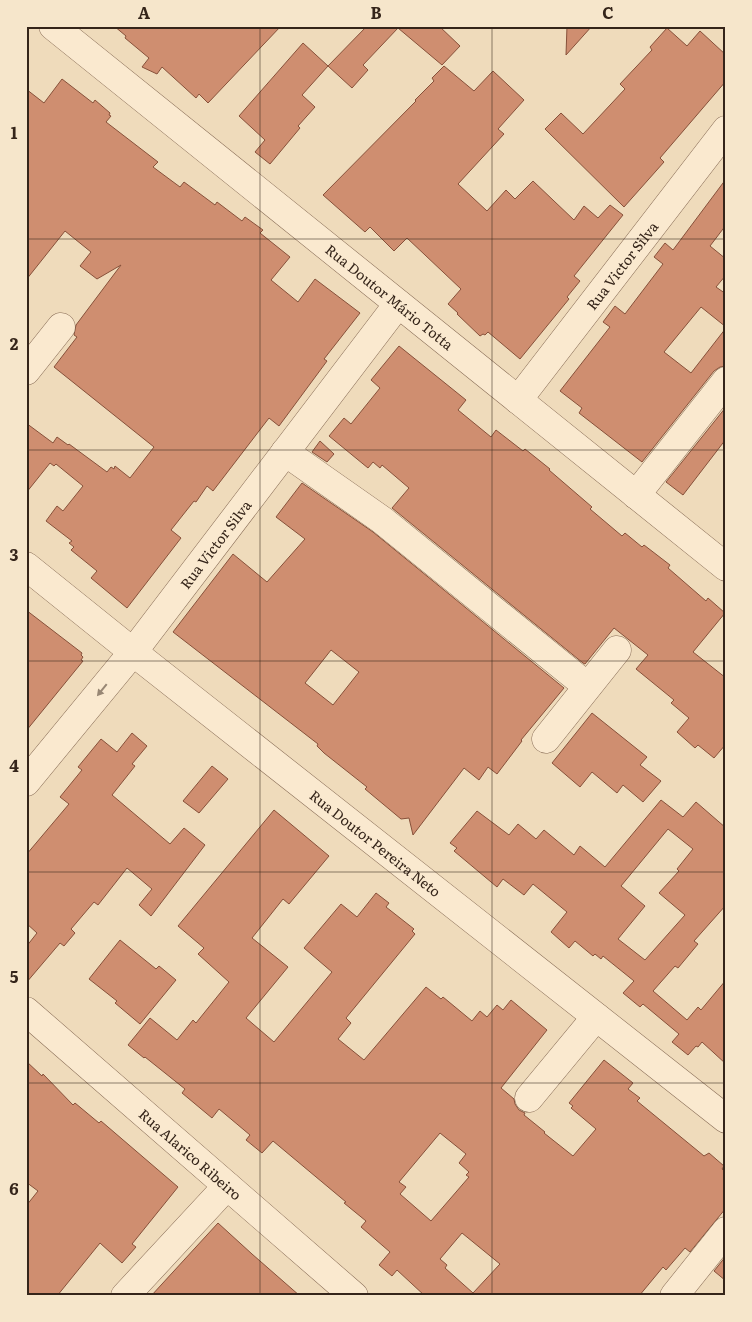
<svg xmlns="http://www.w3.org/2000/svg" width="752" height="1322" viewBox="0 0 752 1322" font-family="Literata,serif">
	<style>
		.building { fill: #cf8e70; stroke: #87513a; fill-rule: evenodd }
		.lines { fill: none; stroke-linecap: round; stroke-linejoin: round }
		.minor-casing { stroke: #876b55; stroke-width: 29 }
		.minor { stroke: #fae9cf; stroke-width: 28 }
		.oneway { fill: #988774 }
		.grid { fill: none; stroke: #35251a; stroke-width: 1; stroke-opacity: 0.55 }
		.labels { text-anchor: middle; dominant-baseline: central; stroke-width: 4; stroke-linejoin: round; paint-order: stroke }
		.street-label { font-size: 14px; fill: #35251a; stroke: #f6e6cb }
		.neatline { fill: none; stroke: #35251a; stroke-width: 2 }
		.grid-label { font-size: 16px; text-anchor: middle; font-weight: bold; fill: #35251a }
	</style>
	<rect width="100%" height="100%" fill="#efdbbb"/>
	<g class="building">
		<polygon points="114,26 281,26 208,103 199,94 196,98 162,67 157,74 142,67 149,58 125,38 126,36"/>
		<polygon points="367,26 439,26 460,46 442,65 398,28 363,65 368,70 352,88 328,66 302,95 315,107 298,126 300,128 270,164 255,152 265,140 239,116 303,43 328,66"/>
		<polygon points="567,26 592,26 566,55"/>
		<polygon points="667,28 687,46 700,31 726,55 726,81 660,158 664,162 624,207 545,129 561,113 583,134 625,89 620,84 652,50 650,47"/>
		<polygon points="444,66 474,91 493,71 524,100 498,129 504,134 458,184 487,211 506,190 515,199 533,181 574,220 584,206 598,218 610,205 623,215 574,276 580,281 567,297 569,299 520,359 488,332 485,335 483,334 480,336 457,314 458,313 448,304 461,289 407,238 394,251 370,227 365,232 323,195 416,101 415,100 434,81 432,78"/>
		<polygon points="62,79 93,103 95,100 110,113 109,115 111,116 106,122 158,162 153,167 180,187 184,182 215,205 217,202 242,221 245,217 263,230 260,233 290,257 271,280 298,302 315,279 360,313 324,359 327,361 279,426 269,418 213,491 207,486 196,502 194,501 171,530 181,538 127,608 91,578 97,571 71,550 74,547 69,543 72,541 46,521 57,506 63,511 83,486 56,464 54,466 50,463 26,493 26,423 53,443 57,437 68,445 69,444 107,472 111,467 114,469 115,466 130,478 154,447 54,367 77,337 74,335 76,325 121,265 97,279 80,266 91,252 65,231 26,280 26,89 44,103"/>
		<polygon points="726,179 726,225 710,246 726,259 726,275 716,287 726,294 726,327 701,307 664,352 691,373 726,328 726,366 720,367 714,371 642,462 579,413 582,408 560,391 610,327 603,322 615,306 625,314 663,264 654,257 665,243 673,250"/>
		<polygon points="399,346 466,400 458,410 491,437 496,430 523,451 525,449 550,469 549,470 592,507 590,509 622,536 625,533 642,547 644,545 670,565 668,568 706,601 708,598 725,613 693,652 726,678 726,744 714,758 698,745 695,748 677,732 689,718 671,703 674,700 636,669 648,655 614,628 585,664 583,663 392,508 409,488 382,465 380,468 373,462 368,468 329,436 344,418 351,424 380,388 371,380"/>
		<polygon points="726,407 726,439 683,495 666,482"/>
		<polygon points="320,441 334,454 327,462 312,452"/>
		<path d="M302,483L373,532L564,688L521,740L522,741L497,774L488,767L479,780L464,768L413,835L409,818L401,819L365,789L367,787L324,753L317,746L318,744L173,632L233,554L267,582L305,539L276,517ZM331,650L359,672L333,705L305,683Z"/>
		<polygon points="26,610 82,653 81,655 83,657 81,660 83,661 26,731"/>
		<polygon points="592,713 647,757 640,765 661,781 643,802 623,785 617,793 592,772 580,787 552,763"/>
		<polygon points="132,733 147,746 132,764 135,766 112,795 170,844 184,828 205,845 151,916 139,905 152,889 127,868 98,905 94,902 71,929 75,933 64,946 60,943 26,983 26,947 37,933 26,923 26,855 69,804 60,797 82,770 78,767 101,739 117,752"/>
		<polygon points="212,766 228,779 199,813 183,801"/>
		<path d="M661,800L683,817L696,802L726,828V905L694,941L698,944L678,968L675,966L653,991L687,1020L698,1007L701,1010L726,980V1064L702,1042L698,1047L696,1046L688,1055L672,1042L679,1034L643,1004L640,1007L623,993L634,981L603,956L601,959L595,954L593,956L575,941L569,948L551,932L567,912L533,884L524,895L503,879L497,887L454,851L457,848L450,843L477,811L509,835L518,824L536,839L544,830L574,855L580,846L605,867ZM668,829L693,849L677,869L679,871L659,893L685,915L645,960L618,939L645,906L621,886Z"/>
		<path d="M274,810L329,856L289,904L283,899L252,938L288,967L246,1018L274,1042L332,972L304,948L341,904L357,917L376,893L389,903L386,907L414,929L412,931L415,934L346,1018L351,1023L338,1039L364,1060L426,987L441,999L443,997L472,1021L480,1011L487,1017L497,1005L503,1010L511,1000L547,1030L501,1088L514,1099L515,1104L519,1110L525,1113L524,1115L545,1132L544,1133L573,1156L596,1129L571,1108L573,1106L569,1103L604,1060L633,1083L628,1089L640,1098L637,1101L704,1156L709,1153L724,1166L722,1169L726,1172V1208L690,1252L685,1248L666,1270L663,1267L639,1296H425L397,1270L392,1276L379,1265L390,1252L361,1227L366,1221L344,1203L346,1202L273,1141L262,1153L246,1140L250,1135L219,1109L212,1118L182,1093L185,1089L145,1057L144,1058L128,1045L150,1018L177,1040L193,1020L196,1023L229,982L198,954L204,948L178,926ZM440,1133L466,1154L459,1163L469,1172L466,1175L469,1177L431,1221L400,1194L406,1187L399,1182ZM462,1233L500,1264L473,1293L445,1268L447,1265L440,1259Z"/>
		<polygon points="120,940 156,969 159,966 176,980 140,1024 115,1003 117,1001 89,979"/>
		<polygon points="26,1061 42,1076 43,1074 73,1105 75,1103 99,1123 101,1121 178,1187 132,1244 136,1247 122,1263 100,1243 57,1296 26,1296 26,1206 38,1191 26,1182"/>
		<polygon points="218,1223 252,1254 300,1296 151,1296"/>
		<polygon points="726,1256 726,1281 714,1271"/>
	</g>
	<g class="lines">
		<g class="minor-casing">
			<g id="minor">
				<path id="s1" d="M53,26L726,567"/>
				<polyline points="26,371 61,327"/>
				<path id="s2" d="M518,400L726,130"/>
				<polyline points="285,452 382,520 587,686"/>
				<polyline points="636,495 726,381"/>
				<path id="s3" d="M26,566L133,652L726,1119"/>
				<polyline points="546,739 617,650"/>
				<path id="s4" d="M26,782L133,652L398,304"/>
				<path id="s5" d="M26,1011L354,1296"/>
				<polyline points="529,1098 596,1017"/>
				<polyline points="125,1296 227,1186"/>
				<polyline points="674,1296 726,1231"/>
			</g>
		</g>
		<use href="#minor" class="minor"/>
	</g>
	<defs><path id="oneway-solid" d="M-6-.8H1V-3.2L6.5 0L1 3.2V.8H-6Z" transform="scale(1.25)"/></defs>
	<use class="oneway" href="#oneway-solid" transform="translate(102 690) rotate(129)"/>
	<path class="grid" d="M260,26V1296M492,26V1296M26,239H726M26,450H726M26,661H726M26,872H726M26,1083H726"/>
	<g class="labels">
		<g class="street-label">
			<text stroke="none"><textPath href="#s2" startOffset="170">Rua Victor Silva</textPath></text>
			<text stroke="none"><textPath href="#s1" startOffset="432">Rua Doutor Mário Totta</textPath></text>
			<text stroke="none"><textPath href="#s4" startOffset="304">Rua Victor Silva</textPath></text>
			<text stroke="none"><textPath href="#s3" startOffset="446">Rua Doutor Pereira Neto</textPath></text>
			<text stroke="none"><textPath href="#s5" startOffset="218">Rua Alarico Ribeiro</textPath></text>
		</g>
	</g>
	<rect width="752" height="1322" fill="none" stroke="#f6e6cb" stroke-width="55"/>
	<rect x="28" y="28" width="696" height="1266" class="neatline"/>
	<g class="grid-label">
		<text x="144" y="19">A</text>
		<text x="376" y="19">B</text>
		<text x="608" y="19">C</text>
		<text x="14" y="139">1</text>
		<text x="14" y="350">2</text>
		<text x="14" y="561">3</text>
		<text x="14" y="772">4</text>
		<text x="14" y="983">5</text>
		<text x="14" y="1195">6</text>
	</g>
</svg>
